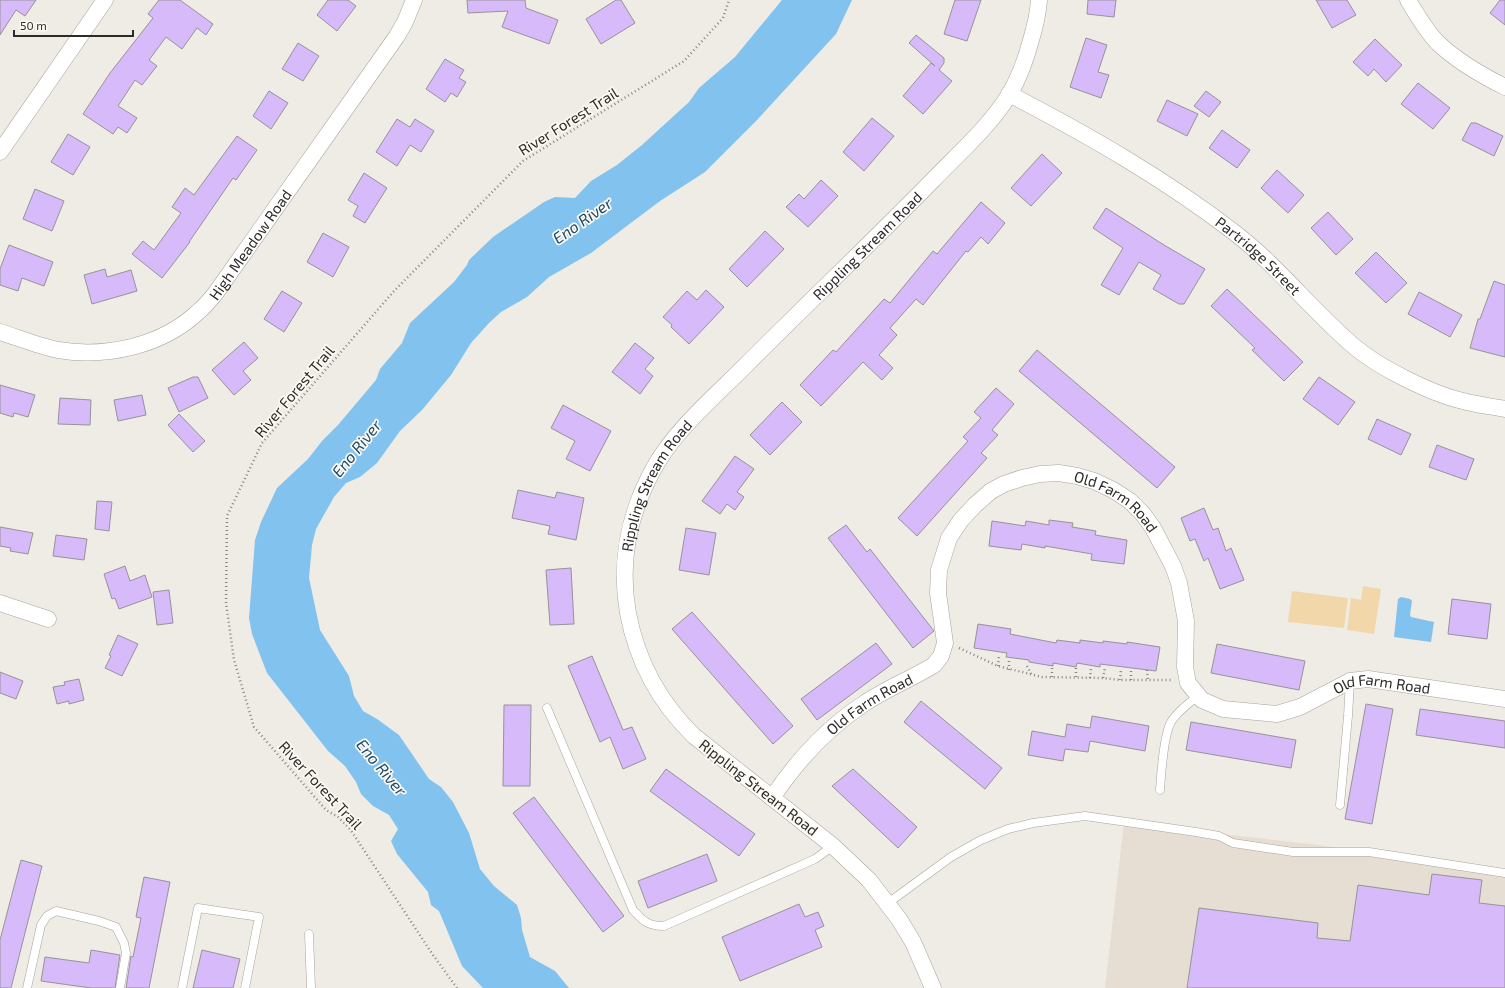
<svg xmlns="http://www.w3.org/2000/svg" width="1505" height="988" viewBox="0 0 1505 988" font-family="'Exo 2',sans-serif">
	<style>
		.built { fill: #e6ded2 }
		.green { fill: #f2d7ab }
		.water { fill: #81c3ee }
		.building { fill: #d7baf9; stroke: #969399 }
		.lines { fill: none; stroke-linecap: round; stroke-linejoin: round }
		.service-casing { stroke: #a8a49f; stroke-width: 9 }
		.minor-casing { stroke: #a8a49f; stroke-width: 17 }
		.path { stroke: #898682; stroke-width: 2.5; stroke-dasharray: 1 3; stroke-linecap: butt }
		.service { stroke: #fff; stroke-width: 8 }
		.minor { stroke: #fff; stroke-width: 16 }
		.labels { text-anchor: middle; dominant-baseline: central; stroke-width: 3.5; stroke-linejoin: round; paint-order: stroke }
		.street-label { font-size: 15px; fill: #2d2b29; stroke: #fcf8f2 }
		.water-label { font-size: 16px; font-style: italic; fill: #1a4c6a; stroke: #fcf8f2 }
	</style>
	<rect width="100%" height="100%" fill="#efebe5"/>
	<polygon class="built" points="1124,823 1311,844 1505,872 1505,988 1105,988"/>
	<g class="green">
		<polygon points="1363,586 1381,589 1374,634 1347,630 1351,598 1361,600"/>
		<polygon points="1292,591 1348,598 1344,628 1288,622"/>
	</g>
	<g class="water">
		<polygon points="782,0 852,0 836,34 757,120 705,172 660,201 591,253 549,277 527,297 501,312 489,323 471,343 451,375 422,410 400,431 377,463 360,477 346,483 334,497 316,529 312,545 309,578 320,630 349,676 354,696 363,711 377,719 399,735 429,779 441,787 453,802 469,833 480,869 494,886 517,905 521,918 522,930 530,957 555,971 569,988 483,988 462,966 439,911 431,905 428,892 397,854 391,841 398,829 389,815 373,806 361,794 356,782 345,766 328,751 267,673 252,634 249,618 255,540 261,522 277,488 308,459 322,441 338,425 376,380 380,369 402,343 410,323 454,282 467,265 469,260 493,237 544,202 555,197 575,198 591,181 617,165 642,145 689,102 699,88 735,57"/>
		<polygon points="1401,597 1410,599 1412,601 1410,615 1411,617 1434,622 1431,642 1394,637 1398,599"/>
	</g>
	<g class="building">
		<polygon points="0,0 36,0 25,16 16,10 0,35"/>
		<polygon points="159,0 180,0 213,24 206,35 197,28 182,49 166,37 149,60 157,66 142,85 135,80 118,106 137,118 127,133 118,127 113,134 83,114 110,73 153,18 148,14"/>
		<polygon points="328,0 348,0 356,6 337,31 317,15"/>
		<polygon points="467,0 525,0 526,8 558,20 549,44 502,27 508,11 468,13"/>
		<polygon points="616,0 621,0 635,23 601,44 586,19"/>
		<polygon points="955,0 981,0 967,41 944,34"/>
		<polygon points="1088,0 1116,0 1114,17 1087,14"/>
		<polygon points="1316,0 1347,0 1356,15 1332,28"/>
		<polygon points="1500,0 1505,0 1505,25 1490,13"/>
		<polygon points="916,35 944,58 944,63 939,70 952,81 923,114 903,96 931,63 935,66 909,43"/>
		<polygon points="1086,38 1107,45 1098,72 1109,75 1101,98 1070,87"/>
		<polygon points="1375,39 1402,65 1386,82 1374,69 1368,76 1353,62"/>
		<polygon points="298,43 319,56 303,81 282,69"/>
		<polygon points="445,59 464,70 459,78 466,82 457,97 451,93 445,102 426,89"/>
		<polygon points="1418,83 1450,108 1433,129 1401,104"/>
		<polygon points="269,91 288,103 271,129 253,116"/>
		<polygon points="1206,91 1221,102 1209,117 1194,106"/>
		<polygon points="1167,100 1198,114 1187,136 1157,121"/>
		<polygon points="872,118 894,136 864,171 843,152"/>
		<polygon points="397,119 410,127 415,119 434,131 421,152 410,145 397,166 376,152"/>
		<polygon points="1471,123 1476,123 1503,136 1494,156 1462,140"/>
		<polygon points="1222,130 1250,150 1237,168 1209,148"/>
		<polygon points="68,134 90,147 73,175 51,162"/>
		<polygon points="237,136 257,150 236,180 233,178 189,242 190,242 162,278 132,254 143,241 154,250 181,213 172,207 185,188 194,195"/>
		<polygon points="1042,154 1062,173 1031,206 1011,188"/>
		<polygon points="1277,170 1304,195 1288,213 1261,188"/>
		<polygon points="364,173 387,188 365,223 353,216 358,206 348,200"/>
		<polygon points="821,180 838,196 808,227 786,207 799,194 804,199"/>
		<polygon points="35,189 64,201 52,231 23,219"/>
		<polygon points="981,202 1005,223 988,244 981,237 968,252 966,251 923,305 916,299 890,328 897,335 879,355 893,368 882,380 863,362 821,406 800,385 833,350 836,352 884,299 890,303 933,251 937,254"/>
		<polygon points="1106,208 1164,245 1205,269 1184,304 1179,304 1153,289 1161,275 1139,262 1119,295 1101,285 1123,248 1093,228"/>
		<polygon points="1328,212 1353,239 1336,255 1311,228"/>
		<polygon points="765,231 784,249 747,287 729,269"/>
		<polygon points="323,233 349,247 333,277 307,262"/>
		<polygon points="9,245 53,262 44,286 22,278 18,291 0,285 0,269"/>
		<polygon points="1376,252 1407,283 1386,303 1355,273"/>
		<polygon points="105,269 107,277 131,270 137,291 92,304 84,275"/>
		<polygon points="1494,281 1505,285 1505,357 1470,348 1478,319 1480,319"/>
		<polygon points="1227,289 1303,362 1284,381 1252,350 1255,348 1211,306"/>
		<polygon points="706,290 724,307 689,344 671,327 672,325 663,317 687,291 697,300"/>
		<polygon points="282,291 302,303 284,332 264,319"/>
		<polygon points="1419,292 1462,315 1450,337 1408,314"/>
		<polygon points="244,342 258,358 243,371 251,380 234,395 212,370"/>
		<polygon points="635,343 654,358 645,369 653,376 640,394 612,372"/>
		<polygon points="1037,350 1175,467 1157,488 1019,371"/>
		<polygon points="193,377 198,377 208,398 179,412 168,388"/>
		<polygon points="1319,377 1355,402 1338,425 1303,399"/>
		<polygon points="0,385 35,395 28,417 14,413 13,417 0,413"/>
		<polygon points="996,388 1014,404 992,430 998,435 981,453 987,458 917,536 898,518 968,441 963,437 981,418 974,412"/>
		<polygon points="142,395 146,415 118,421 114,400"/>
		<polygon points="60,398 91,400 90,425 58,424"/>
		<polygon points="782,402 802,422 770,455 750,435"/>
		<polygon points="563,405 611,431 590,471 566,459 575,441 551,428"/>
		<polygon points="179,414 205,441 193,452 168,425"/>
		<polygon points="1377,419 1411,434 1401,455 1368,439"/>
		<polygon points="1437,445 1474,459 1466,480 1429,467"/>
		<polygon points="735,456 754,469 737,492 744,497 735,510 727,504 720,514 702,501"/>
		<polygon points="518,490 555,498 557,492 584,498 576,540 548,534 550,526 512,518"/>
		<polygon points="97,501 112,502 109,531 95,529"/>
		<polygon points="1204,508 1213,530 1218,528 1226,551 1231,548 1244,580 1220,589 1208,558 1204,561 1195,539 1190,541 1181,518"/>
		<polygon points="1049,520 1073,523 1072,527 1096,531 1095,535 1127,540 1124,564 1091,560 1092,554 1045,546 1045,548 1022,544 1021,550 989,546 992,521 1025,526 1026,521 1049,525"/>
		<polygon points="846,525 867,552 870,549 934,631 913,648 828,538"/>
		<polygon points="0,527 33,533 28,554 10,551 11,548 0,546"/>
		<polygon points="686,528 716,533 709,575 679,570"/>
		<polygon points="56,535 87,539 84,560 53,556"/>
		<polygon points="125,566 130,581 145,575 152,597 119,609 115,598 112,599 104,574"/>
		<polygon points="571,568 574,624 550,625 546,570"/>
		<polygon points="169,590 173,623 157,625 153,592"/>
		<polygon points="1452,599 1491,604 1487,639 1448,634"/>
		<polygon points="692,612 793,726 773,744 672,629"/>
		<polygon points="978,624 1011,629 1010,634 1056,643 1057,640 1080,643 1080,640 1103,643 1103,641 1127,644 1127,642 1160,647 1156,671 1100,664 1100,667 1077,663 1076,667 1053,663 1053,666 1029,662 1029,660 1006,657 1007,653 974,648"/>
		<polygon points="118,635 138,644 122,676 105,668 111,656 109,655"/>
		<polygon points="876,643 892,664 817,720 801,699"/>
		<polygon points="1217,644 1305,661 1299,690 1211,673"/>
		<polygon points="592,656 623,730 632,727 646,759 623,769 610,737 600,742 568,666"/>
		<polygon points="0,672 23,681 16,699 0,693"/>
		<polygon points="79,679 84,700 69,704 69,701 57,704 53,687 65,685 64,682"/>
		<polygon points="921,701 1002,768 985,789 904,722"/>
		<polygon points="1366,704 1393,709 1372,824 1345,819"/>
		<polygon points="504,705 531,705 530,786 503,786"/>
		<polygon points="1420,709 1505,721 1505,748 1416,735"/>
		<polygon points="1092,716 1149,726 1145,751 1090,741 1088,752 1065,749 1063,761 1028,755 1032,731 1065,737 1067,724 1090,728"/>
		<polygon points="1191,722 1296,740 1291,768 1186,750"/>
		<polygon points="666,769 755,834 739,856 650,791"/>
		<polygon points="853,769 917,827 898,848 832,786"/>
		<polygon points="534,797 624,916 603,932 513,813"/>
		<polygon points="707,854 717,881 648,908 638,881"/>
		<polygon points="21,860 42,866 11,988 0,988 0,940"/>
		<polygon points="1432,874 1482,880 1479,903 1505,906 1505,988 1187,988 1199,908 1318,923 1317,938 1350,941 1358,885 1429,895"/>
		<polygon points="144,877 170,882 149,988 126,988 131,956 133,957 141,918 136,917"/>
		<polygon points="799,904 805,917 818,912 824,926 815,930 822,947 740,981 722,937"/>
		<polygon points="91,950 120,955 115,988 91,988 41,981 45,957 89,963"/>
		<polygon points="202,950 240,959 233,988 193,988"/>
	</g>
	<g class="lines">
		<g class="service-casing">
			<g id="service">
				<path d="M547,708L633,910C643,921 648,926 664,926L815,859L833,846"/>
				<path d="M1160,790C1161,775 1164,734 1171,722C1177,712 1189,703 1198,696"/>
				<polyline points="1340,805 1348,716 1350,681"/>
				<polyline points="888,903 951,857 981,840 1008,829 1033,823 1085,816 1196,832 1219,836 1233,843 1293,852 1369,852 1505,873"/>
				<polyline points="309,934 311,988"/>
				<polyline points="27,988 41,925 47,916 56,911 99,921 116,927 124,943 126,953 120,988"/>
				<polyline points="182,988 198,908 259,917 245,988"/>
			</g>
		</g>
		<g class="minor-casing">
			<g id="minor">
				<path d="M1408,0C1417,15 1426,31 1438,43C1458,62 1481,75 1505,87"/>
				<path id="s1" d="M1009,94C1088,135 1165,179 1235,233C1279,267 1313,312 1356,348C1380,368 1432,394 1463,401C1477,405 1491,406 1505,409"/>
				<polyline points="0,152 105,0"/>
				<path id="s2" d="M0,332C19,338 39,346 58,350C106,358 162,346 198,312C204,307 210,300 215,294L397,36L405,22L414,0"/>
				<polyline points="0,603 48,619"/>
				<path id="s3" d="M772,798C796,762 826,729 862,705C885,689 911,679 934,665L941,656L945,643L938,593L939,570L949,538L961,520L975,505L991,491L1004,484L1022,478L1040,474L1059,473L1077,476L1094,481L1113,490L1130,501L1143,514L1153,528L1173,566L1179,583L1186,621L1185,667L1187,678L1188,683L1202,700L1223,709L1277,714L1300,707L1350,681L1368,679L1505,699"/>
				<path id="s4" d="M933,988L913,942L899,919L869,880L833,846L694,736C659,702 637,661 628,613C619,563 629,513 654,468C674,431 715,396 745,366C807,304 871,243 933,180C959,153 989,127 1009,95C1019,78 1026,59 1031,40C1035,27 1038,14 1039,0"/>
			</g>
		</g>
		<g class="path">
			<polyline points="959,648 998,666 1042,677 1103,678 1120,680 1172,680"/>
			<polyline points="998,666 999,655"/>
			<polyline points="1027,666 1031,674"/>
			<polyline points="1009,670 1009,660"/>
			<polyline points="1147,670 1148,681"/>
			<polyline points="1052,677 1052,668"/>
			<polyline points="1076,677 1076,668"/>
			<polyline points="1090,678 1091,668"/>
			<polyline points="1103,678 1105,668"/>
			<polyline points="1120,680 1121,670"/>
			<polyline points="1131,680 1131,669"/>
			<polyline points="457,988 433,955 350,829 338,817 326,810 254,727 234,660 226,603 227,516 262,443 394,291 523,161 684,61 723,18 729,0"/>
		</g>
		<use href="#service" class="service"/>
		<use href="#minor" class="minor"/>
	</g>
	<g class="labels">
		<g class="street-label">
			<text transform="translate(568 121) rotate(-32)">River Forest Trail</text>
			<text stroke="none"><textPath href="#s2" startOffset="296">High Meadow Road</textPath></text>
			<text stroke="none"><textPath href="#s4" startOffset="954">Rippling Stream Road</textPath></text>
			<text stroke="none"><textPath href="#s1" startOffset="298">Partridge Street</textPath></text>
			<text transform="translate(294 391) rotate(-50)">River Forest Trail</text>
			<text stroke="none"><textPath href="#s4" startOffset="630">Rippling Stream Road</textPath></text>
			<text stroke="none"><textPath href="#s3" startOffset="545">Old Farm Road</textPath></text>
			<text stroke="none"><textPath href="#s3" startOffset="965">Old Farm Road</textPath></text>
			<text stroke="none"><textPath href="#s3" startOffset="137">Old Farm Road</textPath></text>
			<text transform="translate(321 785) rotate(47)">River Forest Trail</text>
			<text transform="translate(759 787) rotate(38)">Rippling Stream Road</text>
		</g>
		<g class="water-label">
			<text transform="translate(582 220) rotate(-35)">Eno River</text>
			<text transform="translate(356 448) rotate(-51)">Eno River</text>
			<text transform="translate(382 767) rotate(50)">Eno River</text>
		</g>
	</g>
	<path d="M14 30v6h119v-6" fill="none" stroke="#2d2b29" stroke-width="2"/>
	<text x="20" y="30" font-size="12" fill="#2d2b29" stroke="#fcf8f2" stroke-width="3" paint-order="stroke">50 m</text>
</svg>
